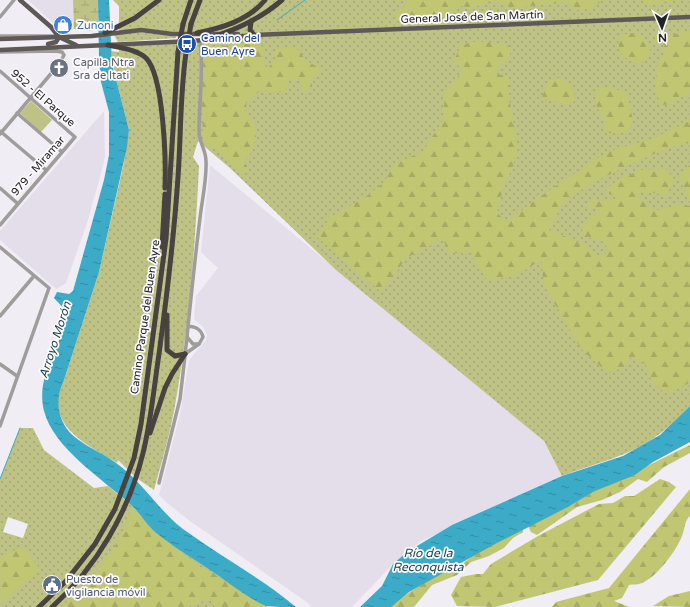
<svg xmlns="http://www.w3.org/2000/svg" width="690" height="607" viewBox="0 0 690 607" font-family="'Varela Round',sans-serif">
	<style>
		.built { fill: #e4deeb }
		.grass { fill: url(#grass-dots); fill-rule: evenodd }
		.forest { fill: url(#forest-firs) }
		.wetland { fill: url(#wetland-marsh) }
		.green { fill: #bec285 }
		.water { fill: url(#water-ripples) }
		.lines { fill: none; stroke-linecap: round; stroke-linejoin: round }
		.stream { stroke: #3cabc8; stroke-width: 1 }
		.minor { stroke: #9f9c9b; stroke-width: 3.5 }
		.major { stroke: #5e5957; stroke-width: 4.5 }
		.highway { stroke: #484240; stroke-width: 5 }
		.highway-bridge { stroke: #484240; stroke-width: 5 }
		.labels { text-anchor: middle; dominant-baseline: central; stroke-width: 3.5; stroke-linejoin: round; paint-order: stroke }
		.street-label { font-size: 11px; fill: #232224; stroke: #fdfbff }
		.shop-label { font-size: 11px; fill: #366cbe; stroke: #fdfbff; text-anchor: start }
		.transit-label { font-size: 11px; fill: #164399; stroke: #fdfbff; text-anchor: start }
		.worship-label { font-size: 11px; fill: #5b616d; stroke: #fdfbff; text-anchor: start }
		.service-label { font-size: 11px; fill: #4e5e75; stroke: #fdfbff; text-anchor: start }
		.water-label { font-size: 12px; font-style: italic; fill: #184754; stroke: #fdfbff }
	</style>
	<defs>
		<pattern id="grass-dots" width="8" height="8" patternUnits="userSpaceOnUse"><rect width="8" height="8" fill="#bec285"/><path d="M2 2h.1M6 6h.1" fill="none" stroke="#a3a673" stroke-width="1.8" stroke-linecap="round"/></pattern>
		<pattern id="forest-firs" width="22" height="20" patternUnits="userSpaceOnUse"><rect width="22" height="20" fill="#c1c672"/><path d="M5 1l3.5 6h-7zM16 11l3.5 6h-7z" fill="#a6aa63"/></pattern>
		<pattern id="wetland-marsh" width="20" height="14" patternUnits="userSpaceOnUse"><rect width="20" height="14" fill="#bec285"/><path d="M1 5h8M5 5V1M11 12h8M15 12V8" fill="none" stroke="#a3a673"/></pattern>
		<pattern id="water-ripples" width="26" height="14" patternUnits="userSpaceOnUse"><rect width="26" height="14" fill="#3cabc8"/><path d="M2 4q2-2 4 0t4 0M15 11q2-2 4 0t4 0" fill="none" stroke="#328ba2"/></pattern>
	</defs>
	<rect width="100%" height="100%" fill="#f0edf4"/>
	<g class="built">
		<polygon points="28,0 73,0 74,29 62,31"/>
		<polygon points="104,111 105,156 101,173 87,223 66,283 56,289 0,240 0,231"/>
		<polygon points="210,165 544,441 562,476 452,525 435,535 421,541 393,564 352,607 311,607 308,603 190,521 167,503 159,495 180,414 189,360 206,340 207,335 203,327 194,319 196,296 218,268 201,252"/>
	</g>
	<g class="grass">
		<path d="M113,0H690V406C679,416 670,427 658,435C629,457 595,463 562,476L544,441L336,270L230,168L198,141L193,157L199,166C195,248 189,330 174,411C169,438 161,464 154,490L135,477L118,460L117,463C89,446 42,424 63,383L99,272L123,167L129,130L115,76L111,51L119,52V44L250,36L119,31V6Z"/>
		<polygon points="138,32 176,36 176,38 118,42 114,35"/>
		<path d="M20,428H33L44,450L94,488L108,486L132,506L154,531L171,544L267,607H0V479ZM8,517L28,524L23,538L3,532Z"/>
	</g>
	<g class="forest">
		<path d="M410,0H601L600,2L591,9L574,10L569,2L512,8L494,1L471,8L462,6C446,21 416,27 395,20V15Z"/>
		<polygon points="640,0 680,0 649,5"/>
		<path d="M690,30V94C676,98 678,104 661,105L655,90L658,64L665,52L662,38Z"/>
		<polygon points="629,33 641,34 650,45 650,56 639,65 622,56 618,43 622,36"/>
		<path d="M477,41L509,45L510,56C506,62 496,67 494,73L509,77V98L518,147L512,170L504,184L497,213L507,222L532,202L607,152L654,138L690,121V143C670,143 578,187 564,203C558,210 554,222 549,230L584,244L600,257L610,251L601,240L585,237L580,225L599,211L584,205L593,200L618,199L605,190L615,182L640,170L666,169L675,180L666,196L655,193H634L653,211L678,205L690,206V382L687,384L667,394L652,382L645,364L631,357L623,368L608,373L581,349L544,285L541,259C523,274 510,278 487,280L469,250L459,253H449L443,239L406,258L390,281L380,291L317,237L330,217L367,196L384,182L395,164L423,151L443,120L445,92L457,79L462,68L453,63L461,45Z"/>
		<path d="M257,43L264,48L263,60L267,68L274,63L276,49L290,47L299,50L305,60L323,70C313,74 311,77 312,88L303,93L300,79L287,80L288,93L261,90L246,103L247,115L255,125L256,137L251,153L244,161L249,171L245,173L230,164L217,149L209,148L203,140L200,51L209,47Z"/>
		<polygon points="559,78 570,84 577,100 566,105 542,98 548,81"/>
		<path d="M595,87L616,89L627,94L633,121L627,133H605V120C597,110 594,101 595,87Z"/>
		<polygon points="690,165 690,200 679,176"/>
		<polygon points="690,445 690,453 664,467 647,482 638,479 620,492 602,500 577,507 537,535 531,532 528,526 573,504 608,483 635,475 647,466"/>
		<polygon points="660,479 669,482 676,487 598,580 495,607 457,606 451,595 461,577 476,574 483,574 491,564 538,536 599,504 613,503 625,496 634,496"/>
		<path d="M690,489V516C684,521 685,529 682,536C677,550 656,578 642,583C638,585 633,584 629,585L622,598L614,601L629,607H552L556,602L609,588Z"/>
		<path d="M132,506C167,550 220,577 267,607H214V602L207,600L188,607H61C91,581 123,545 132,506Z"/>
		<polygon points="523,527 523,532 513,538 504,548 489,556 471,562 457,575 432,585 414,607 387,607 439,573 463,563 487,546"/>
		<polygon points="17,549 27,549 30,556 40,569 32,578 25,581 12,596 1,604 0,555 1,557"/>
		<polygon points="690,591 690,607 653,606 669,596"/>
	</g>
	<polygon class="wetland" points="73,0 98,0 98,26 91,31 74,29"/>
	<polygon class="green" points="31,101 52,120 41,132 20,113"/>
	<g class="water">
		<path d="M98,0H109L112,64L129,130L127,147L99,272L63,383C56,397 57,413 65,426C74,442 102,452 116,463C142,481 158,510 183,529C220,556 261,578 296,607C287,607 273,607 266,606C245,597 226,580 207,568C189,556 172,546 155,532C146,524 140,513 131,505C103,479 54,449 44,411C35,375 62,346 68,313L54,298L57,292L69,294L73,291L104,180L109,155V112L101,82L99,58Z"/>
		<polygon points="690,406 690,442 653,462 635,475 595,491 568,507 495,544 409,592 391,607 360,607 382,586 393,564 407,552 452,525 562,476 623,456 660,435"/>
	</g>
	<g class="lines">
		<g class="stream">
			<polyline points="277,20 305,0"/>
			<polyline points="0,479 20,428"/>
		</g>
		<g class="minor">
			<polyline points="0,17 14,0"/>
			<polyline points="0,36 54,36"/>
			<polyline points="0,52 55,51 62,52 64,55 60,63 0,134"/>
			<polyline points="0,71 75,137 0,225"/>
			<polyline points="17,113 62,152"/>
			<polyline points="0,131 46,170"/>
			<polyline points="0,188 17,203"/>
			<polyline points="0,247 49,288 0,426"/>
			<polyline points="0,316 34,276"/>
			<path d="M188,326C196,327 201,329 203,337L199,344H193L187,337C191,297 195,258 200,218C202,200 207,179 206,161C206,150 199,142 199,132C199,101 204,71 200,40"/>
			<polyline points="187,338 185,354 199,344"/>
			<polyline points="0,364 17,376"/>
			<polyline points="159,483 180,399 185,356"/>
		</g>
		<g class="major">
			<polyline points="20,0 51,27 59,37 76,45"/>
			<polyline points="0,39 92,36 141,30 172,34 238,34"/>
			<polyline points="48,44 56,42 59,37"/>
			<polyline points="0,50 193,41 254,35 690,17"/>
		</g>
		<g class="highway">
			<polyline points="251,22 250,30 254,35"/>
			<polyline points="183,24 191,0"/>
			<polyline points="191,24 200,0"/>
			<polyline points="105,33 135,18 159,0"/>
			<path d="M197,33C222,28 249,20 265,0"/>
			<path d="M206,39C234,31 259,20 282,0"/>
			<path d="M108,45C120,48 136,49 146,58C164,76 166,162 165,188"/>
			<polyline points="162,247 165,194"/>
			<polyline points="167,315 167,350 175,356 185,354"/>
			<polyline points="150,433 165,388 172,374 185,354"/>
			<polyline points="39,607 66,581 95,544 115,509 134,458 141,424 166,239 178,52"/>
			<path d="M52,607C97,567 129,511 143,453C151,421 154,387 159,354C167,295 174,236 178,177C181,135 180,94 186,53"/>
		</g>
		<g class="highway-bridge">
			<polyline points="178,52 183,24"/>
			<polyline points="186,53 191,24"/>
		</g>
	</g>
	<defs>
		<g id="shop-disc" transform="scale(1)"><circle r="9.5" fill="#3f7fe0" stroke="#fdfbff"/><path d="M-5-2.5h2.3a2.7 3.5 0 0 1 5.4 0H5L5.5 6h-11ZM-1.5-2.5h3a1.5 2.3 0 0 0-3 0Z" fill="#fff"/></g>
		<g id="bus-disc" transform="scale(1)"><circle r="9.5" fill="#1a4fb4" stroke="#fdfbff"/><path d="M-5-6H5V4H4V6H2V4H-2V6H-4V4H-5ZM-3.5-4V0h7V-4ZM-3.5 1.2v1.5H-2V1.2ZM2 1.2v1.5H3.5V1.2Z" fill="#fff"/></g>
		<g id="church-disc" transform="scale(1)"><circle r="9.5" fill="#6b7280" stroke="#fdfbff"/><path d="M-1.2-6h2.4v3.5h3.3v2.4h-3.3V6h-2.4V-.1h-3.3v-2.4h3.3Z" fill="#fff"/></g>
		<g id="civic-disc" transform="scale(1)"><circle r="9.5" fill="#5c6f8a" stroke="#fdfbff"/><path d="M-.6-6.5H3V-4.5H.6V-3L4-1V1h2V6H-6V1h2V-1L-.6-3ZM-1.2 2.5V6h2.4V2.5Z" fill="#fff"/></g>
	</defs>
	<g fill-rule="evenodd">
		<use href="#shop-disc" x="63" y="25"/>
		<use href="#bus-disc" x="187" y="44"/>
		<use href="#church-disc" x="59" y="68"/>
		<use href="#civic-disc" x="52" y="585"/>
	</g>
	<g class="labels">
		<g class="street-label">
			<text transform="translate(472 17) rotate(-2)">General José de San Martín</text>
			<text transform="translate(43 98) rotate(41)">952 - El Parque</text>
			<text transform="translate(38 166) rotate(-49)">979 - Miramar</text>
			<text transform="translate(145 317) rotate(-82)">Camino Parque del Buen Ayre</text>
		</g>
		<g class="shop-label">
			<text x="77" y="25">Zunoni</text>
		</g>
		<g class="transit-label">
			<text x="201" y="38">Camino del<tspan x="201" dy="13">Buen Ayre</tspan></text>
		</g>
		<g class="worship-label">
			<text x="73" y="62">Capilla Ntra<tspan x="73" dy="13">Sra de Itati</tspan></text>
		</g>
		<g class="service-label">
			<text x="66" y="579">Puesto de<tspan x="66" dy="13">vigilancia móvil</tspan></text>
		</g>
		<g class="water-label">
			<text transform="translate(55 340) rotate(-72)">Arroyo Morón</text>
			<text x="428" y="553">Río de la<tspan x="428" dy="14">Reconquista</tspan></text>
		</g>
	</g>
	<g transform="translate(662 28) rotate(178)" stroke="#fdfbff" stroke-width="3" paint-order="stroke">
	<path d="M0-3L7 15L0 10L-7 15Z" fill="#232224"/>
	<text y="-6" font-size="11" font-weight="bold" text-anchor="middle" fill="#232224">N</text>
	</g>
</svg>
